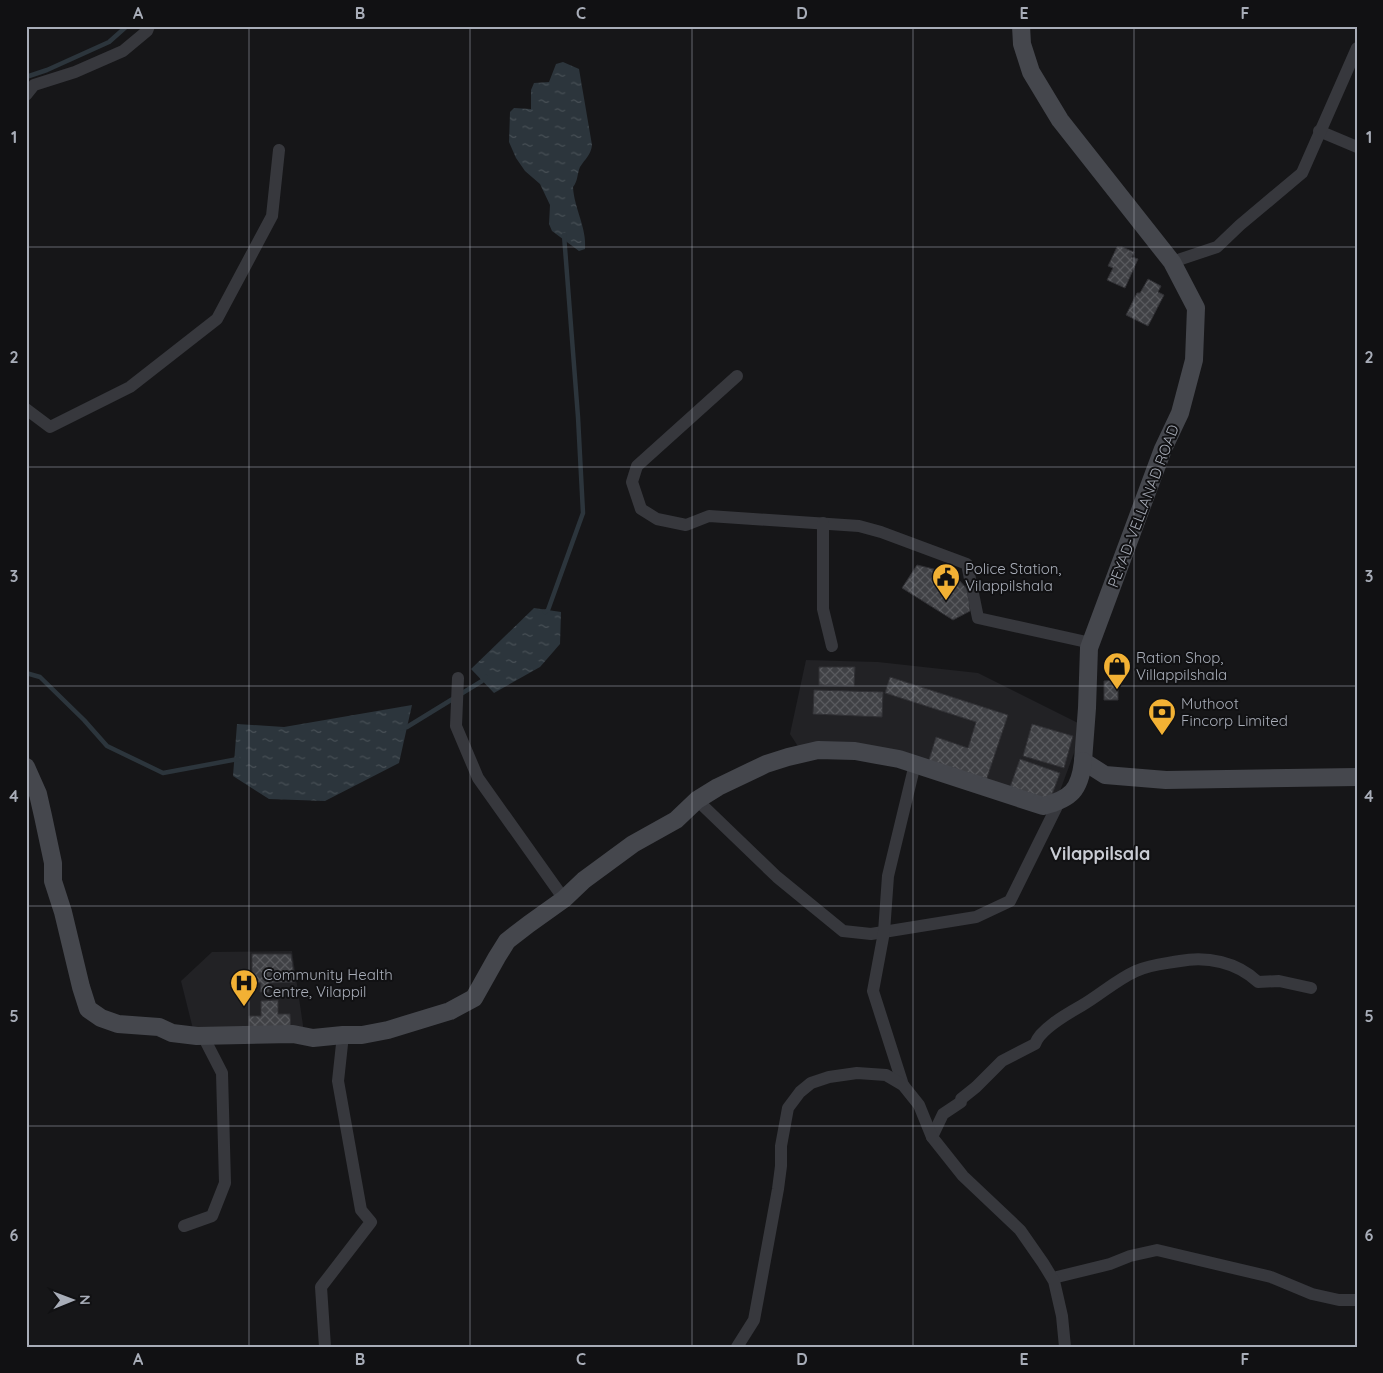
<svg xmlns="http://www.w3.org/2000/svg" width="1383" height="1373" viewBox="0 0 1383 1373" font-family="Quicksand,sans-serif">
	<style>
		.built { fill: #222225 }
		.water { fill: url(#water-ripples) }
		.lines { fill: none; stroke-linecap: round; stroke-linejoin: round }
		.stream { stroke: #2c353c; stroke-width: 4.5 }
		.building { fill: url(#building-cross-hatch); stroke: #303034 }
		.street { stroke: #37383d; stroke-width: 12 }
		.secondary { stroke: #45474d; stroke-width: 18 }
		.grid { fill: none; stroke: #a8adb8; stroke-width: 1; stroke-opacity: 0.55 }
		.labels { text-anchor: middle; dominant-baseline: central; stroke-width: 4; stroke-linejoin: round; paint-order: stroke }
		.street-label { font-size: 15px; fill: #a8adb8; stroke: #111113 }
		.poi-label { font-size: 15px; fill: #a8adb8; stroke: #111113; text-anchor: start }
		.quarter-label { font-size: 18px; font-weight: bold; fill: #c9ccd4; stroke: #111113 }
		.neatline { fill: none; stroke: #a8adb8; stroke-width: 2 }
		.grid-label { font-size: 16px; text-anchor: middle; font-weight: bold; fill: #a8adb8 }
	</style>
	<defs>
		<pattern id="water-ripples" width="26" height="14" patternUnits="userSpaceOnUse" patternTransform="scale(1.25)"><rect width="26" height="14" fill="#2c353c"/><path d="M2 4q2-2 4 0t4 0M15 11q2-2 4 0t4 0" fill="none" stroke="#485056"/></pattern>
		<pattern id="building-cross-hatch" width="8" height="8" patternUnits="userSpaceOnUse" patternTransform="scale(1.25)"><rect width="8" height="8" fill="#404145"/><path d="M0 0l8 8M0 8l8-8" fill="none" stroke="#595a5e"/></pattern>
	</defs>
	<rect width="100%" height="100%" fill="#161618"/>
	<g class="built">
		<polygon points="806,660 878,662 978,673 1084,726 1057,799 1044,802 922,761 799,748 790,734"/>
		<polygon points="292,951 304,1032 194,1033 181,981 212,952"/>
	</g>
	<g class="water">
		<path d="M563,62L579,69L592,145C591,155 585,159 580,167C577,174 578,181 573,187C574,208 587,228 585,249L579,251L552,231L549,224L550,205L540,184L525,171L516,158L509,142L510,112L514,108L531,109V90L534,83L549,82L556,64Z"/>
		<polygon points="534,608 561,612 560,644 540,667 494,693 471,669"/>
		<polygon points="412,705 399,763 325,801 269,799 233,776 237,724 284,727"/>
	</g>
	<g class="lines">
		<g class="stream">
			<polyline points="26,77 47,70 109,42 127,26"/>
			<polyline points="545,612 548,610 583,513 578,417 564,235"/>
			<polyline points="26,673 40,677 84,720 107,746 163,773 238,759"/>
			<polyline points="401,728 407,727 482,681 486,677"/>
		</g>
	</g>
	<g class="building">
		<polygon points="1117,247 1122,247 1134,252 1132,257 1138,259 1125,288 1107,280 1113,268 1108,266"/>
		<polygon points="1148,279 1161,286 1158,292 1164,295 1148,326 1126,315 1137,293 1140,293"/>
		<polygon points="917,565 946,572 946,577 957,578 969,591 970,611 953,620 902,588"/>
		<polygon points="819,667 855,667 854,686 819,685"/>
		<polygon points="890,677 1008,715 986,781 928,763 936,737 968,748 976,722 885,693"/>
		<polygon points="1118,680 1118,700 1104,700 1104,681"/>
		<polygon points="814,690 883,692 882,717 813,714"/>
		<polygon points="1032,724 1073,736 1064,768 1023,756"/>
		<polygon points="1020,759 1060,773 1050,800 1010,787"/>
		<polygon points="252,954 291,954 295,982 269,983 269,992 260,992 261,983 252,983"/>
		<polygon points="278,1000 278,1014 290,1014 291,1032 249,1032 249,1016 261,1016 261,1001"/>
	</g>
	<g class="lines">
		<g class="street">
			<polyline points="26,95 34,85 75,72 123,51 147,31 149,26"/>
			<polyline points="1319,131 1357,147"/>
			<polyline points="1172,262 1217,247 1240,225 1302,173 1357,48"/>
			<polyline points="737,376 637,466 632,482 641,509 657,519 686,525 709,516 859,526 881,532 967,564 978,618 1091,643"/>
			<polyline points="26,409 50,427 130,387 217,319 272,216 279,150"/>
			<polyline points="823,523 823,609 832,646"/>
			<polyline points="458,678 456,726 478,778 564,899"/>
			<polyline points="697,800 777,877 843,931 871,934 976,917 1010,901 1059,802"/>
			<polyline points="903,1085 873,991 884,932 888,876 915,764"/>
			<path d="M932,1137L943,1114L961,1102V1099L976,1087L1002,1061L1035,1044C1040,1029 1067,1014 1081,1006C1100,995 1116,980 1136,971C1152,964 1163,964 1180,961C1207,956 1237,962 1258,982L1279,981L1311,988"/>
			<polyline points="184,1226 212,1216 225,1183 222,1073 203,1036"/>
			<polyline points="1057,1277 1110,1264 1130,1256 1157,1250 1271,1277 1312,1294 1339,1300 1357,1300"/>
			<polyline points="325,1347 321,1287 371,1222 361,1210 338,1081 343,1035"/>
			<polyline points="737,1347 754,1320 778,1189 781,1166 781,1146 788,1108 800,1092 811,1083 829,1077 857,1073 886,1075 903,1085 919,1105 932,1137 963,1176 1020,1230 1043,1263 1054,1281 1062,1316 1065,1347"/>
		</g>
		<g class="secondary">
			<polyline points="1021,26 1022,44 1031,72 1060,120 1172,262 1196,308 1194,360 1180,413 1163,449 1089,648 1087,708 1083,761 1105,775 1166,780 1357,777"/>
			<path d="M26,767L38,794L43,816L53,863V881L63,912L81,987L88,1009L101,1018L118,1024L159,1027L172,1033L197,1036L293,1034L313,1038L343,1035H362L388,1030L450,1011L474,998L497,957L507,941L529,924L564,899L584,880L633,844L676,820L697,800L718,787L766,764L788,757L818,750L855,751L899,759L1043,806C1071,799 1080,790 1083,761"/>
		</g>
	</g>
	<path class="grid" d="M249,26V1347M470,26V1347M692,26V1347M913,26V1347M1134,26V1347M26,247H1357M26,467H1357M26,686H1357M26,906H1357M26,1126H1357"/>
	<defs>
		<g id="civic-pin" transform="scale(1.4375)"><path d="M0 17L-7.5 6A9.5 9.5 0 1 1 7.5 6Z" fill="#f2b134" stroke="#111113"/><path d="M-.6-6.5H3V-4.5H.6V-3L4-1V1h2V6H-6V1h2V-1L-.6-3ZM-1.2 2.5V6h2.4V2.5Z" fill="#111"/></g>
		<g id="shop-pin" transform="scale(1.4375)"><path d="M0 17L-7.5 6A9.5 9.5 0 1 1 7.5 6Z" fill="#f2b134" stroke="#111113"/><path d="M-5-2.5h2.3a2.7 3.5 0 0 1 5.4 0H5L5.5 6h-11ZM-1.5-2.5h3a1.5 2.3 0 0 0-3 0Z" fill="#111"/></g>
		<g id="bank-pin" transform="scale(1.4375)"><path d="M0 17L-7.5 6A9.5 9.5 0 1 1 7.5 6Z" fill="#f2b134" stroke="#111113"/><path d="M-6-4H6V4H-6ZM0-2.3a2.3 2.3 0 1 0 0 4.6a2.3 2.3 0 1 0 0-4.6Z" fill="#111"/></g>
		<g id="hospital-pin" transform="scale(1.4375)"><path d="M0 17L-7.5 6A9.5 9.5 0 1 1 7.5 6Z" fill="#f2b134" stroke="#111113"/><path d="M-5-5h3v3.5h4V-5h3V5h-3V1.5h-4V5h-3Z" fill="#111"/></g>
	</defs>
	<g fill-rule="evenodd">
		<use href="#civic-pin" x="946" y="577"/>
		<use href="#shop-pin" x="1117" y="666"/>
		<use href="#bank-pin" x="1162" y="712"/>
		<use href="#hospital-pin" x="244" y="983"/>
	</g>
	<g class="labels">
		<g class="street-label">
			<text transform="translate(1143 506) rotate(-69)">PEYAD-VELLANAD ROAD</text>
		</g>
		<g class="poi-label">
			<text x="965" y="568">Police Station,<tspan x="965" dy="17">Vilappilshala</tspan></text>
			<text x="1136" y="657">Ration Shop,<tspan x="1136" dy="17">Villappilshala</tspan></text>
			<text x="1181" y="703">Muthoot<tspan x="1181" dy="17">Fincorp Limited</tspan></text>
			<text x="263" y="974">Community Health<tspan x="263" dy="17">Centre, Vilappil</tspan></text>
		</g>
		<g class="quarter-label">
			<text x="1100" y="853">Vilappilsala</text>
		</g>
	</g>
	<rect width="1383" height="1373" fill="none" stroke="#111113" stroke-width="55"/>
	<g transform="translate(72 1300) rotate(89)" stroke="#111113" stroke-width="4" paint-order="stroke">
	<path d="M0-4L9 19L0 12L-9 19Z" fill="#a8adb8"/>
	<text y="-8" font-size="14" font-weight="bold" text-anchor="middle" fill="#a8adb8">N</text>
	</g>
	<rect x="28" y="28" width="1328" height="1318" class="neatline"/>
	<g class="grid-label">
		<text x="138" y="19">A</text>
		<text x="360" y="19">B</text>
		<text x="581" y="19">C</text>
		<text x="802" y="19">D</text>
		<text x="1024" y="19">E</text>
		<text x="1245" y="19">F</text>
		<text x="14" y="143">1</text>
		<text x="1369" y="143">1</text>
		<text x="14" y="363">2</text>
		<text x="1369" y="363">2</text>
		<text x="14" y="582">3</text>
		<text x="1369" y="582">3</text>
		<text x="14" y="802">4</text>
		<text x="1369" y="802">4</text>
		<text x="14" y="1022">5</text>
		<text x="1369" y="1022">5</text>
		<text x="14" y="1241">6</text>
		<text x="1369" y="1241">6</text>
		<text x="138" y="1365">A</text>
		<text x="360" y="1365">B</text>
		<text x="581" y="1365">C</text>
		<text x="802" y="1365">D</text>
		<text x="1024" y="1365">E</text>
		<text x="1245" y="1365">F</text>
	</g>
</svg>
